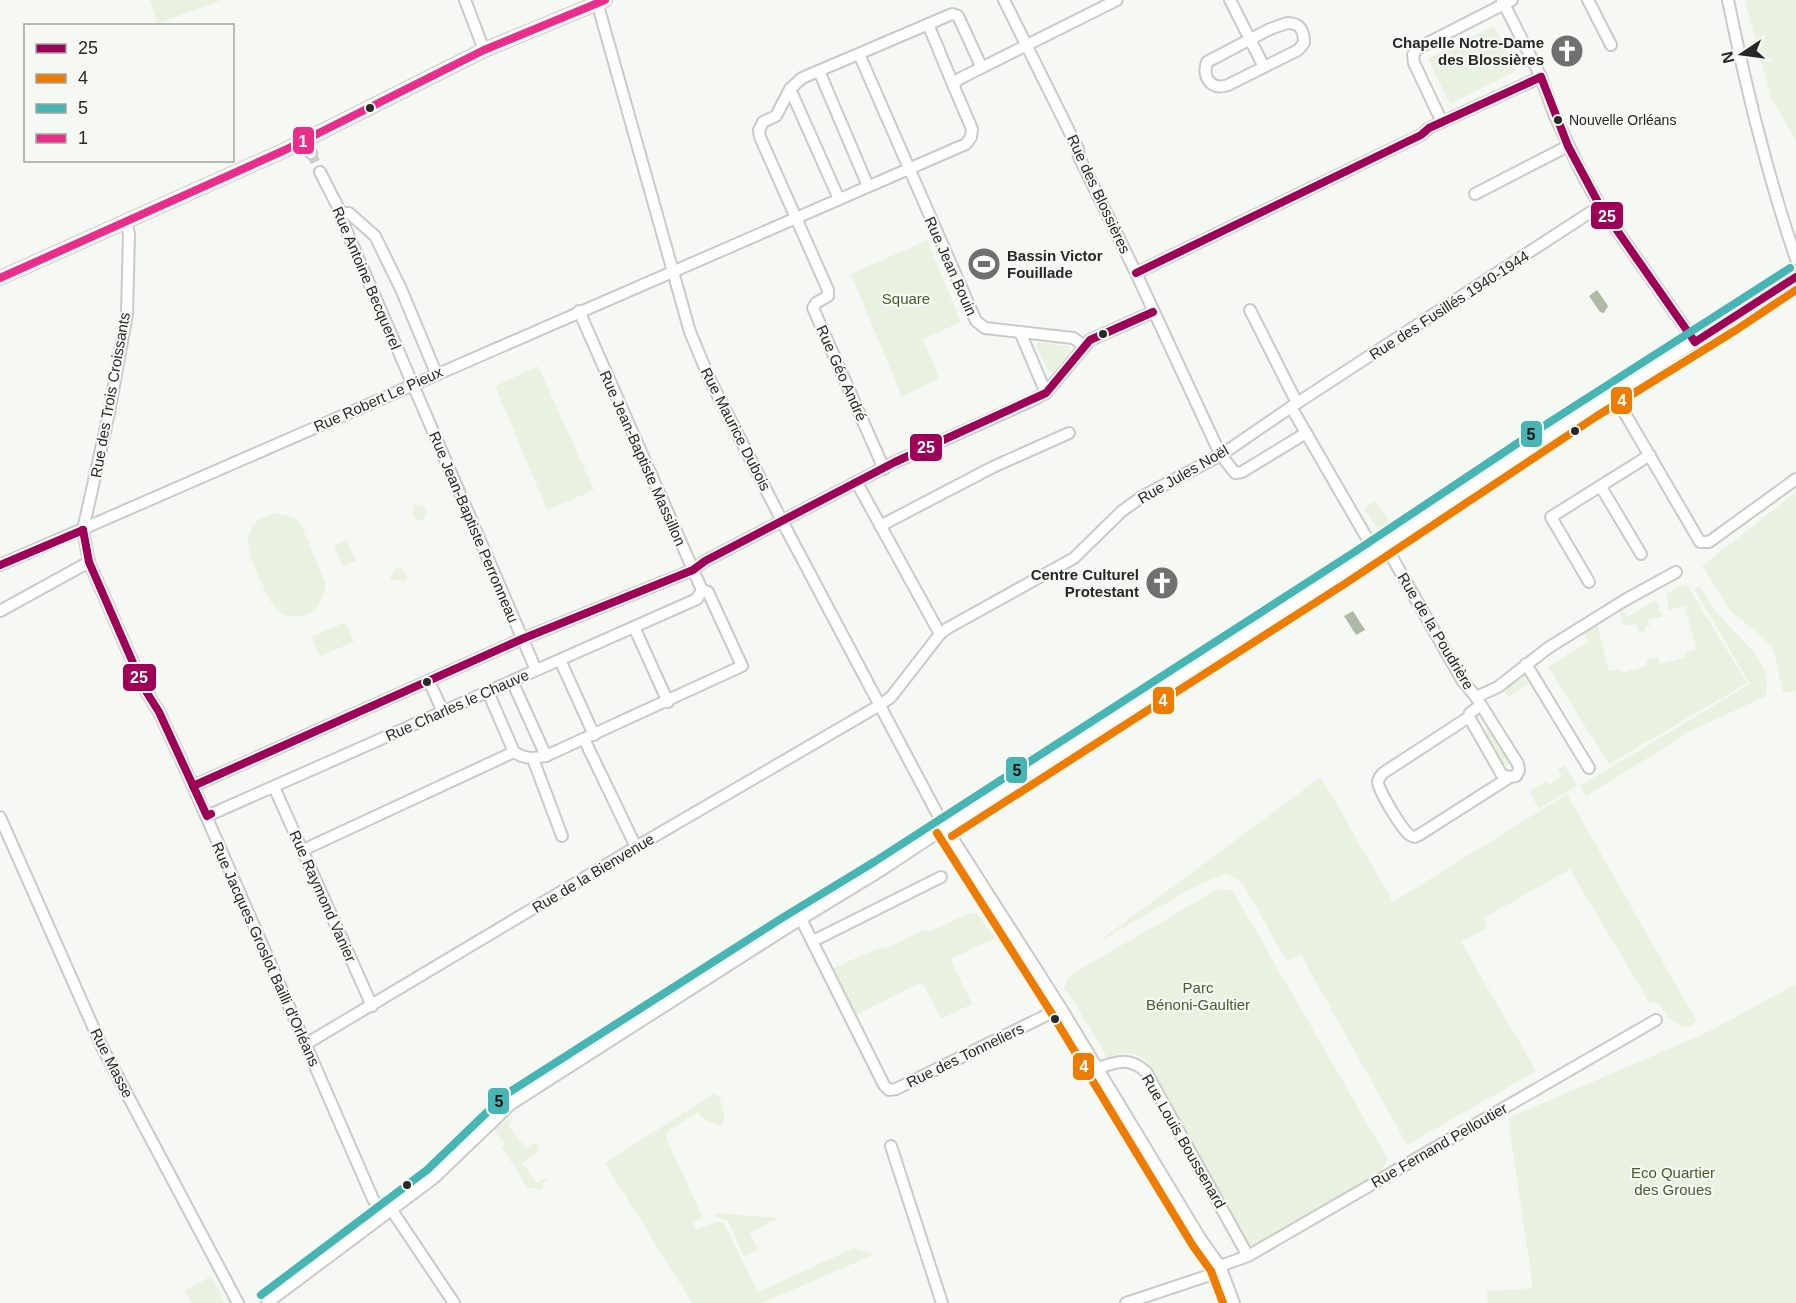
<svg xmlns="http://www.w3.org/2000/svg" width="1796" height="1303" viewBox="0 0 1796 1303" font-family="Helvetica,sans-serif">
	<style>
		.green { fill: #e9f2e0 }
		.water { fill: #afbaa4 }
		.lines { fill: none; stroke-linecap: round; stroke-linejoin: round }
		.street-tunnel { stroke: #cdcfcb; stroke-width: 10; stroke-dasharray: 10 5; stroke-linecap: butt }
		.street-casing { stroke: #cacbc9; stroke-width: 14 }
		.secondary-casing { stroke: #cacbc9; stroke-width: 16 }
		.street { stroke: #fefefd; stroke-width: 10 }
		.secondary { stroke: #fefefd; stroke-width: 14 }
		.bus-1-casing { stroke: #f6f9f3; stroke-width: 12 }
		.bus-2-casing { stroke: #f6f9f3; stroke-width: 12 }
		.bus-3-casing { stroke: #f6f9f3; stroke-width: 12 }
		.bus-4-casing { stroke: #f6f9f3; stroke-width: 12 }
		.bus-1 { stroke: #9f0057; stroke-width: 8 }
		.bus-2 { stroke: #ee7c00; stroke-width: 8 }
		.bus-3 { stroke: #46b5b4; stroke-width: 8 }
		.bus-4 { stroke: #e92d8b; stroke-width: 8 }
		.bus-dot { fill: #272926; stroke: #f6f9f3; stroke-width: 2 }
		.labels { text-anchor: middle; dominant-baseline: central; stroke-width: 4.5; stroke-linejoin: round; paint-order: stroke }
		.bus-label { font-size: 14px; fill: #272926; stroke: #f6f9f3; text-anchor: start }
		.poi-label { font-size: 15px; font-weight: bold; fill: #272926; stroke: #f6f9f3; text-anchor: end }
		.street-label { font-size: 15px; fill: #272926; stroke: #f6f9f3 }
		.park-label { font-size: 15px; fill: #475d2c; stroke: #f6f9f3 }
		.line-badge { stroke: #f6f9f3; stroke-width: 2 }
		.badge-label { font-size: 16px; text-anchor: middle; font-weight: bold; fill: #fff }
		.pale-badge-label { font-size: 16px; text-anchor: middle; font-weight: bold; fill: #111 }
	</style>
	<rect width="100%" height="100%" fill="#f6f8f4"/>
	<g class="green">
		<polygon points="150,0 221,0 157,24"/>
		<polygon points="1745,0 1796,0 1796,141 1771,97"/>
		<polygon points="1494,26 1516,71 1450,104 1428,59"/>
		<polygon points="927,240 961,322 923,339 939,378 902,397 851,274"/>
		<polygon points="1038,342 1070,347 1070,351 1054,372 1049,372 1036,347"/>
		<polygon points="538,366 594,490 547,510 495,386"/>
		<polygon points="1796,492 1796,691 1783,693 1774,650 1760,635 1731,611 1702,566"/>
		<polygon points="1375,501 1394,527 1388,532 1382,534 1364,509"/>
		<polygon points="416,504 417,507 422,504 427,512 422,520 416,520 412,513 414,509 412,507"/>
		<path d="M276,513L295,518L302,527L325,582C326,599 315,617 296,616C291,616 286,616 283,614C270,606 266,592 260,579C247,551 236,523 276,513Z"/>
		<polygon points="347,540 356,561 343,566 334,545"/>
		<polygon points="400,567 407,574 408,578 404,582 398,579 394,581 390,578 394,569"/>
		<polygon points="1686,583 1747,683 1609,764 1548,667 1588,642 1584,632 1597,623 1609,671 1620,669 1622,673 1647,666 1646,660 1658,657 1660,664 1686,657 1685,652 1696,649 1685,606 1668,610 1667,594"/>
		<path d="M1699,586C1706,596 1713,608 1721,617C1741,642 1773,659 1766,696L1693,730L1586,796L1580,786L1750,684L1694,589Z"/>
		<polygon points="1656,600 1662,617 1648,619 1650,626 1645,627 1646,631 1639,632 1637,624 1623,626 1619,611 1622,609 1627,617"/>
		<polygon points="345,622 354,642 320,656 312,637"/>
		<polygon points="1519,676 1524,676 1529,684 1509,697 1504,691"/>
		<polygon points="1486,728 1489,729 1510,762 1508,765 1505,766 1484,733"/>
		<polygon points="1565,765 1577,786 1539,809 1529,791 1546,781 1549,785 1562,777 1558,769"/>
		<polygon points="1321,777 1393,902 1567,794 1697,1022 1685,1028 1667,1017 1660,1004 1648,1001 1570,869 1484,918 1487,928 1461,942 1536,1071 1407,1145 1301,955 1287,962 1243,884 1234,877 1225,874 1194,887 1095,944"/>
		<path d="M1220,888L1233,891L1387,1158L1385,1165L1378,1173L1248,1249L1147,1061C1134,1051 1122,1052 1108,1059L1073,1000L1064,988L1069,976Z"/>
		<polygon points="969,913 977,914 995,938 950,959 972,1004 941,1019 922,982 856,1015 833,968 884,946 885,949 925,929 929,932"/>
		<polygon points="1796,984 1796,1303 1488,1303 1486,1291 1533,1288 1508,1118 1706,1033"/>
		<polygon points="713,1094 719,1096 724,1112 723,1126 706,1120 697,1112 666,1133 667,1140 703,1218 693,1223 696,1230 716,1222 724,1223 758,1292 854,1248 872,1254 871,1256 762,1303 692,1303 605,1163"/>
		<polygon points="511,1116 513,1116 508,1126 527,1149 535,1142 540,1150 522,1163 537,1183 546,1178 548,1179 542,1184 544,1188 540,1190 527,1187 502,1148 505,1145 494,1130"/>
		<polygon points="716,1213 778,1218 750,1233 758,1250 744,1256 728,1221 714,1216"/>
		<polygon points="211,1276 225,1303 192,1303 185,1291"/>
	</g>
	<g class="water">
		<polygon points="1597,290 1608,306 1604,313 1600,312 1589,296"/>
		<polygon points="1353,611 1365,630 1356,635 1344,616"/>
	</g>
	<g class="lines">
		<polyline class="street-tunnel" points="311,153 320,172"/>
		<g class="street-casing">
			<g id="street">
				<polyline points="465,0 484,50"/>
				<polyline points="1004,0 1078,149 1079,157 1136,273 1214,441 1221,455 1235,473 1242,472 1306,433"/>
				<polyline points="1230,0 1264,67"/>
				<polyline points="1502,0 1541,77 1554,114 1581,172 1600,206 1695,342"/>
				<polyline points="1588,0 1611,45"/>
				<path d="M1728,0C1746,88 1767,174 1796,259"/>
				<polyline points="597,2 690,332 710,380 782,521 939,817 1061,1008 1202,1241 1220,1266 1234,1303"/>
				<path d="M1287,23C1300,23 1304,30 1304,43L1298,50L1228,85C1211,91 1202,77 1207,62L1270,29Z"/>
				<polyline points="928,24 954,87"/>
				<polyline points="859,54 976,321 985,328 1073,338 1085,346"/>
				<polyline points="819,71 868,186"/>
				<polyline points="790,89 839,199"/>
				<polyline points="1442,122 1414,63 1413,55 1418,48 1512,0"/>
				<polyline points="304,138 311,153"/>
				<polyline points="320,172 341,213 341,218 536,670"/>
				<polyline points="1475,194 1568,146"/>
				<polyline points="341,213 349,213 375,236 401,289 436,373"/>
				<polyline points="126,222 129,234 127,314 109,413 83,530 89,562 144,688 159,712 193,786 373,1199 384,1214"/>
				<polyline points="1136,273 1421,135 1429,128 1541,77"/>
				<polyline points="1250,310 1297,403"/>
				<polyline points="1020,332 1046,393"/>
				<polyline points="1613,393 1700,542 1709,542 1796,479"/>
				<polyline points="1291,407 1375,552"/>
				<polyline points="884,469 813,308 816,303 828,296 828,290 760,137 759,130 763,122 776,116 790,89 802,78 952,14 958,16 981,66"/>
				<polyline points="857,483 940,634"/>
				<polyline points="1601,487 1641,554"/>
				<polyline points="880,526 993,467 1069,433"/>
				<polyline points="1385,545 1462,680 1476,697 1498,687 1548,648 1625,600 1676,572"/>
				<polyline points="0,565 966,144 971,137 972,129 954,87 957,80 1117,0"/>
				<polyline points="1589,582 1551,517 1650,455"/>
				<polyline points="0,611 89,562"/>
				<polyline points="634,627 668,702"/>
				<polyline points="560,660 594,735"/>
				<polyline points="1526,664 1589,768"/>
				<polyline points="429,681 443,712"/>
				<polyline points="512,681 546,756"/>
				<polyline points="488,692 514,752"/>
				<polyline points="1476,697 1518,764 1519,770 1516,776 1510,777 1502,775 1469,717 1470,713 1481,705"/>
				<path d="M1469,717L1383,773C1381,775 1379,778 1378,781C1377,789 1403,831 1410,835C1415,838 1415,837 1419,835L1510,777"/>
				<polyline points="584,739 636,847"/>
				<polyline points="533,759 562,836"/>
				<polyline points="193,786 522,639 693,570 705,561 895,462 1033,400 1046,393 1090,340 1153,312"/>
				<polyline points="274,787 372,1006"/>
				<polyline points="207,816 697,599 702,590"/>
				<polyline points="0,817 102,1047 238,1303"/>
				<path d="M303,850L514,752C525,759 533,759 546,756L742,666L708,592L702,590L579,311"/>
				<polyline points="801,919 884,1085 889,1090 896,1089 1061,1008"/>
				<polyline points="813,941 941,877"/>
				<polyline points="306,1044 636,847 880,705 891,697 940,634 948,628 1074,558 1122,511 1143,496 1221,455 1291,407 1600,206"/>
				<path d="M1098,1068C1117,1062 1129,1056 1146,1072L1248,1256"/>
				<polyline points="891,1146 942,1303"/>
				<polyline points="391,1209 454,1303"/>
				<polyline points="267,1303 434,1178 511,1104 788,927 880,871 963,816 1362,560 1548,436 1796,277"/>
				<polyline points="1126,1303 1207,1276 1220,1266 1248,1256 1656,1020"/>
			</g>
		</g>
		<g class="secondary-casing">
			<polyline id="secondary" points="0,278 285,150 484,50 605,0"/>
		</g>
		<use href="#street" class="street"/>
		<use href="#secondary" class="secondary"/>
		<g class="bus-1-casing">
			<g id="bus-1">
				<polyline points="1541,77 1568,146 1600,206 1695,342"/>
				<polyline points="1136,273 1421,135 1429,128 1541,77"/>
				<polyline points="1695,342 1796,277"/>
				<polyline points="83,530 89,562 144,688 159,712 207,816 211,814"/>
				<polyline points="0,565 83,530"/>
				<polyline points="193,786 522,639 693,570 705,561 895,462 1046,393 1090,340 1153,312"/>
			</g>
		</g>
		<g class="bus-2-casing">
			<g id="bus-2">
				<polyline points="937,833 1052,1014 1193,1246 1211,1271 1223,1303"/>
				<polyline points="952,836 1346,583 1597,416 1736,330 1796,290"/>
			</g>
		</g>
		<g class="bus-3-casing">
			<polyline id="bus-3" points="261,1295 427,1170 505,1095 782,918 874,862 1356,551 1542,427 1790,268"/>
		</g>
		<g class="bus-4-casing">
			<polyline id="bus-4" points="0,278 285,150 484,50 605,0"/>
		</g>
		<use href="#bus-1" class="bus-1"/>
		<use href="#bus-2" class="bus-2"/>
		<use href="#bus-3" class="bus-3"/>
		<use href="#bus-4" class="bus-4"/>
	</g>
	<defs>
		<g id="church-disc" transform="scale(1.725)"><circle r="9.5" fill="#6f716e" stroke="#f6f9f3"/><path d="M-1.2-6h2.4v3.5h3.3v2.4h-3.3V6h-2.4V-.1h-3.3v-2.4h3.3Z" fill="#fff"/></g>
		<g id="stadium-disc" transform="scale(1.725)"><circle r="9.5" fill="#6f716e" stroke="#f6f9f3"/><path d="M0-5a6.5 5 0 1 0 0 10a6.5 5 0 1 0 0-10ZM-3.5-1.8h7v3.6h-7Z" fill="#fff"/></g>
	</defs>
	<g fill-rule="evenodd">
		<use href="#church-disc" x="1567" y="51"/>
		<use href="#stadium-disc" x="984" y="264"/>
		<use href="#church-disc" x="1162" y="583"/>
	</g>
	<g class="bus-dot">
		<circle cx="370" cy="108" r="5"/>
		<circle cx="1558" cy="120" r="5"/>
		<circle cx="1103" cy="334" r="5"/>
		<circle cx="1575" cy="431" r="5"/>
		<circle cx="427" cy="682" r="5"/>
		<circle cx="1055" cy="1019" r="5"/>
		<circle cx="407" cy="1185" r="5"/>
	</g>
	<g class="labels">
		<g class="bus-label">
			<text x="1569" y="120">Nouvelle Orléans</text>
		</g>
		<g class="poi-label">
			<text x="1544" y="42">Chapelle Notre-Dame<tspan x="1544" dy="17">des Blossières</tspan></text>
			<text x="1007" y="255" text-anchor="start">Bassin Victor<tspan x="1007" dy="17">Fouillade</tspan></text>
			<text x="1139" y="574">Centre Culturel<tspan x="1139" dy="17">Protestant</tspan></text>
		</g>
		<g class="street-label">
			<text transform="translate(1099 194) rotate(65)">Rue des Blossières</text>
			<text transform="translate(951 266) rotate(66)">Rue Jean Bouin</text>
			<text transform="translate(367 278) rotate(67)">Rue Antoine Becquerel</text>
			<text transform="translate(1449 305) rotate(-33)">Rue des Fusillés 1940-1944</text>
			<text transform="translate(842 373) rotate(66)">Rue Géo André</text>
			<text transform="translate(110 395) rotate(-80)">Rue des Trois Croissants</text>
			<text transform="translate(378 399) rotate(-24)">Rue Robert Le Pieux</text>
			<text transform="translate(736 429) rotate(63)">Rue Maurice Dubois</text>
			<text transform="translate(643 458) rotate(66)">Rue Jean-Baptiste Massillon</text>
			<text transform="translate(1183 474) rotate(-30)">Rue Jules Noël</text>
			<text transform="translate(474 527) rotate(67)">Rue Jean-Baptiste Perronneau</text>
			<text transform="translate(1436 631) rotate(59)">Rue de la Poudrière</text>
			<text transform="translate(457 705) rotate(-24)">Rue Charles le Chauve</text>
			<text transform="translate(593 873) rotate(-31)">Rue de la Bienvenue</text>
			<text transform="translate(323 896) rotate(66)">Rue Raymond Vanier</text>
			<text transform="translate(266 954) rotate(66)">Rue Jacques Groslot Bailli d'Orléans</text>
			<text transform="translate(965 1055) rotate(-26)">Rue des Tonneliers</text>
			<text transform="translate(112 1063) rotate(63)">Rue Masse</text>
			<text transform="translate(1184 1141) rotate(60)">Rue Louis Boussenard</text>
			<text transform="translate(1439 1145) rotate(-30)">Rue Fernand Pelloutier</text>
		</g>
		<g class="park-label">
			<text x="906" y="298">Square</text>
			<text x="1198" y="987">Parc<tspan x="1198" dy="17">Bénoni-Gaultier</tspan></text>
			<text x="1673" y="1172">Eco Quartier<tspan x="1673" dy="17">des Groues</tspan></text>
		</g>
	</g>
	<g class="line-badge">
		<rect x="292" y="126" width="23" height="29" rx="6" fill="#e92d8b"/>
		<rect x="1590" y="201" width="34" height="29" rx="6" fill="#9f0057"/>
		<rect x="1610" y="386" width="23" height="29" rx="6" fill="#ee7c00"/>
		<rect x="1520" y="420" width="23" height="28" rx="6" fill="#46b5b4"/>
		<rect x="909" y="433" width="34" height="29" rx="6" fill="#9f0057"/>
		<rect x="122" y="663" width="35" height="29" rx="6" fill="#9f0057"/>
		<rect x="1152" y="686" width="23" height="29" rx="6" fill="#ee7c00"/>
		<rect x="1005" y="756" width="23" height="28" rx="6" fill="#46b5b4"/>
		<rect x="1072" y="1052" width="23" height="29" rx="6" fill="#ee7c00"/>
		<rect x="487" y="1087" width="23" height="28" rx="6" fill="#46b5b4"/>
	</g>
	<g class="badge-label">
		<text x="303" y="147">1</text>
		<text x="1607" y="222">25</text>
		<text x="1622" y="406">4</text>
		<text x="926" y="453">25</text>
		<text x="139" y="683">25</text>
		<text x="1163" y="706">4</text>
		<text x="1084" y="1072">4</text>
	</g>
	<g class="pale-badge-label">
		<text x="1531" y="440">5</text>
		<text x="1017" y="776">5</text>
		<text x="499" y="1107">5</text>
	</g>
	<rect x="24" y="24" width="210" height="138" fill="#f6f9f3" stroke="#a3a6a1" stroke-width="1.5"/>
	<rect x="36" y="44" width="30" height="9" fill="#9f0057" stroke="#a3a6a1" stroke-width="1.5"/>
	<text x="78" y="54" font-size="18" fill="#272926">25</text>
	<rect x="36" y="74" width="30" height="9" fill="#ee7c00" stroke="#a3a6a1" stroke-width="1.5"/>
	<text x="78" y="84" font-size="18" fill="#272926">4</text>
	<rect x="36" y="104" width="30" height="9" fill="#46b5b4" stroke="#a3a6a1" stroke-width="1.5"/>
	<text x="78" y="114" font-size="18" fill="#272926">5</text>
	<rect x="36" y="134" width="30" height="9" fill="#e92d8b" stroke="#a3a6a1" stroke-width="1.5"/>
	<text x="78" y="144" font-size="18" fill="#272926">1</text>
	<g transform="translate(1742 54) rotate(257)" stroke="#f6f9f3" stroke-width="4.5" paint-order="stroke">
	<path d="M0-4.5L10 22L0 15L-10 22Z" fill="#272926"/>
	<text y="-9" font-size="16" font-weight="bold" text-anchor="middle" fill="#272926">N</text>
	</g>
</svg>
